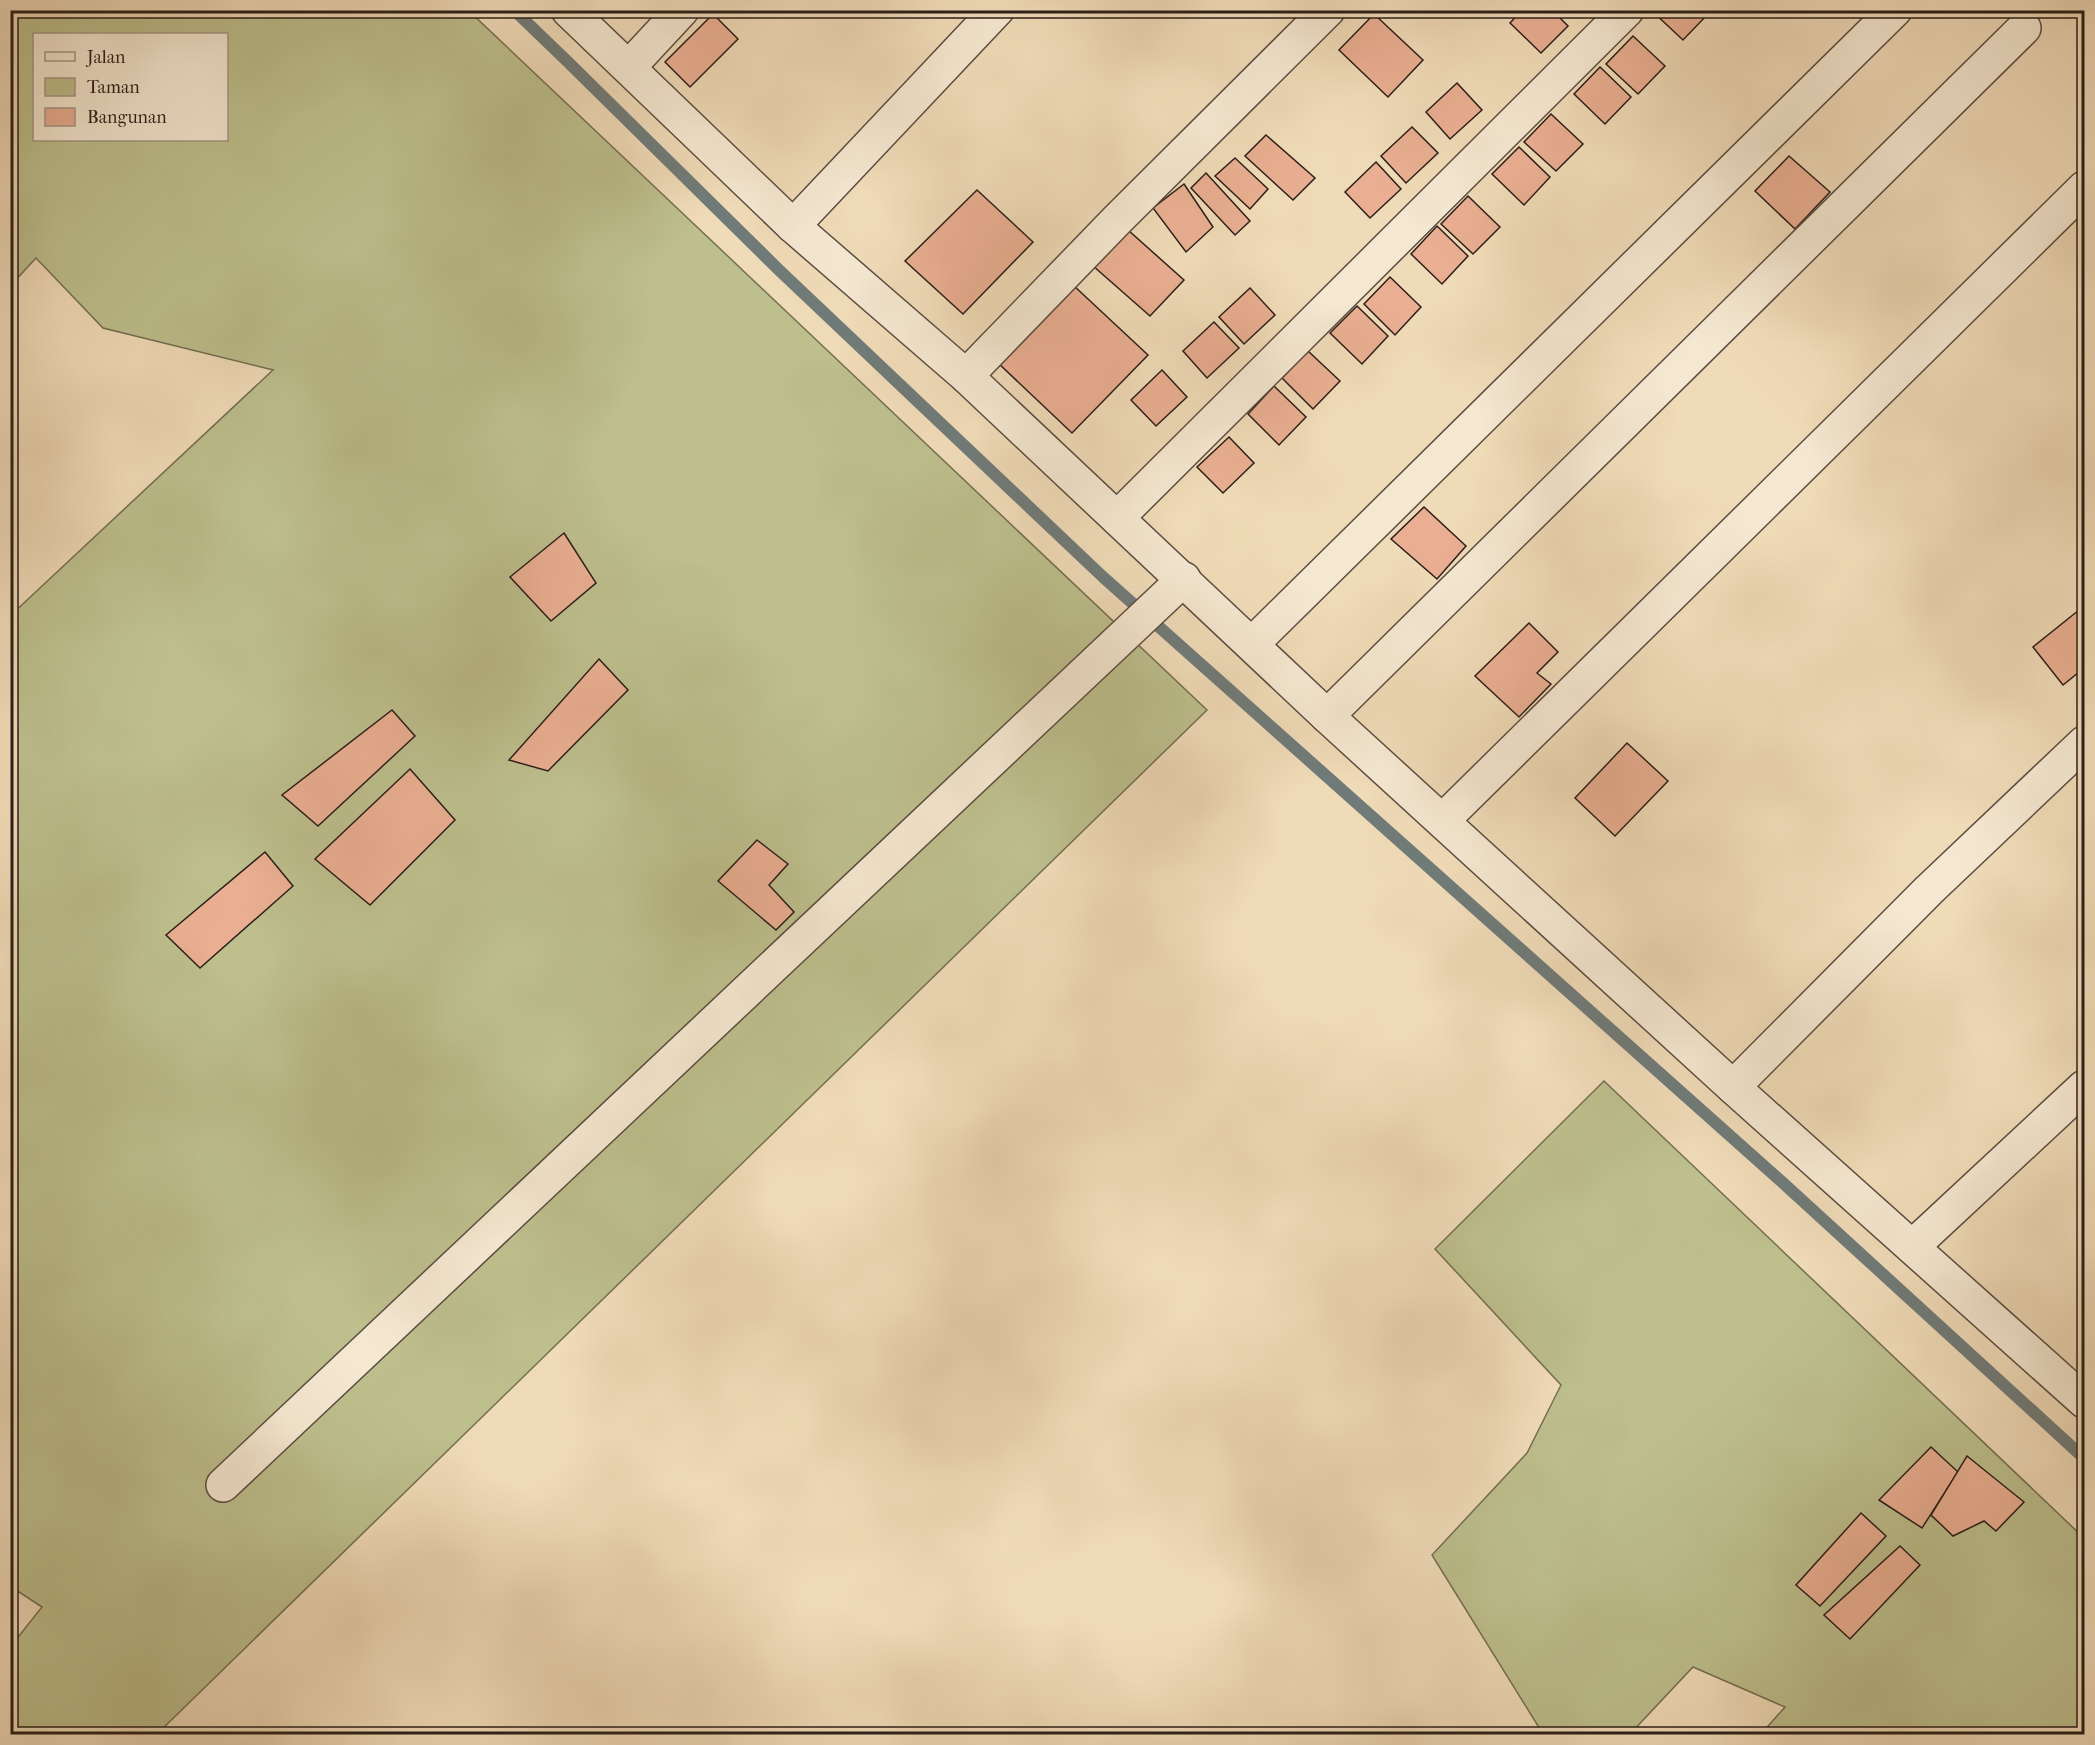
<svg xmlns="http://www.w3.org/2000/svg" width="2095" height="1745" viewBox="0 0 2095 1745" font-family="'IM FELL French Canon',serif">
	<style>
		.green { fill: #bdbf8d; stroke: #746e53; stroke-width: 1.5; fill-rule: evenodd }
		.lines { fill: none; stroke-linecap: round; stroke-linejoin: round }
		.stream { stroke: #707b79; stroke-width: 12 }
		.building { fill: #eaaf92; stroke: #2b1e19; stroke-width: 1.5 }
		.street-casing { stroke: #5c4d41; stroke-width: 36 }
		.street { stroke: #f5e8d1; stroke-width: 33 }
	</style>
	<rect width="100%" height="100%" fill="#f0dbb8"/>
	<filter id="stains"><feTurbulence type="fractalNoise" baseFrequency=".00333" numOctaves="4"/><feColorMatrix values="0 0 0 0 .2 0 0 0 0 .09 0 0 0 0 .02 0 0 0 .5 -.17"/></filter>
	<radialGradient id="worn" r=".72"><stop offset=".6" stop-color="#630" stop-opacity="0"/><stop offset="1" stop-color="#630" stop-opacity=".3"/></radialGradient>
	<g class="green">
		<path d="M11,11H469L1207,710L157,1734H11V1646L42,1607L10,1586L11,615L273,370L103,328L36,258L11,285ZM34,34H226V140H34Z"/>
		<polygon points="1604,1081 2084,1538 2084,1734 1761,1734 1785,1707 1693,1667 1630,1734 1543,1734 1432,1555 1527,1453 1561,1385 1435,1249"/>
	</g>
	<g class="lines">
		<polyline class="stream" points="514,10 569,63 779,270 1103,577 1782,1182 2084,1458"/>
	</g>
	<g class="building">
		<polygon points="1522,10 1552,10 1568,26 1541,53 1510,23"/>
		<polygon points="1707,10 1709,13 1683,40 1652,11"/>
		<polygon points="713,14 738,39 690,87 665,62"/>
		<polygon points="1374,14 1423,60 1388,97 1339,50"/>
		<polygon points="1633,36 1665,66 1638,94 1606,64"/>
		<polygon points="1600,67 1631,97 1605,124 1574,94"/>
		<polygon points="1457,83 1482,110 1450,139 1426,112"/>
		<polygon points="1551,114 1583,144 1556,171 1524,142"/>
		<polygon points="1412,127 1438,153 1406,183 1381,156"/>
		<polygon points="1266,135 1315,178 1293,200 1245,156"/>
		<polygon points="1519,147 1550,177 1524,205 1492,174"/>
		<polygon points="1789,156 1830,192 1795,229 1755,191"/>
		<polygon points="1235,158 1268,189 1250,209 1215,176"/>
		<polygon points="1376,162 1401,189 1370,218 1345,192"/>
		<polygon points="1206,173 1250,221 1235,235 1191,188"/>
		<polygon points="1184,184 1213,227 1186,252 1153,208"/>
		<polygon points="977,190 1033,242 963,314 905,261"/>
		<polygon points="1468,196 1500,227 1473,254 1441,224"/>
		<polygon points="1437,226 1468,256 1442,284 1411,254"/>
		<polygon points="1128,230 1184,280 1150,316 1092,265"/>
		<polygon points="1390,277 1421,307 1395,335 1364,304"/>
		<polygon points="1073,285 1148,355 1072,433 996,361"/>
		<polygon points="1250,288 1275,315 1244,344 1219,317"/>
		<polygon points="1357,306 1388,336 1362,364 1330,333"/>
		<polygon points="1214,322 1239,348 1207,378 1183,351"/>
		<polygon points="1308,351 1340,381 1313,409 1282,378"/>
		<polygon points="1162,370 1187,397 1156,426 1131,400"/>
		<polygon points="1274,386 1306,417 1279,445 1248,414"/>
		<polygon points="1229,437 1254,463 1223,493 1197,467"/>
		<polygon points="1424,507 1466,546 1437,579 1391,539"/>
		<polygon points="564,533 596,583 551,621 510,577"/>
		<polygon points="2084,606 2084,671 2083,669 2063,685 2033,647"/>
		<polygon points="1529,623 1558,652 1537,673 1551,684 1519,717 1475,676"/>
		<polygon points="599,659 628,690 548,771 509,760"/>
		<polygon points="392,710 415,736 318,826 282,795"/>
		<polygon points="1627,743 1668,781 1615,836 1575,798"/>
		<polygon points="410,769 455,820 370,905 315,859"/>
		<polygon points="757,840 788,864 769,885 794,912 776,930 718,881"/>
		<polygon points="265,852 293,886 200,968 166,935"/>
		<polygon points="1931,1447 1958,1472 1922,1528 1879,1500"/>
		<polygon points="1967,1456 2024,1502 1996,1531 1984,1521 1953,1536 1931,1515"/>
		<polygon points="1861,1513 1886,1536 1820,1606 1796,1585"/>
		<polygon points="1900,1546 1920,1565 1850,1639 1824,1615"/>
	</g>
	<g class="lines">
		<g class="street-casing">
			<g id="street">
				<polyline points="568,10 793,226 966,376 1327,716 1733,1087 2084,1401"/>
				<polyline points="629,67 682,10"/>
				<polyline points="793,226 997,10"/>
				<polyline points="966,376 1117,220 1328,10"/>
				<polyline points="1117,518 1627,10"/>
				<polyline points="1252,644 1895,10"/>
				<polyline points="1327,716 2024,28"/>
				<polyline points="1443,820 2084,188"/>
				<polyline points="1733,1087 1929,890 2084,743"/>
				<polyline points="1912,1247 2084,1087"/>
				<polyline points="223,1485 1184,579"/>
			</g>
		</g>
		<use href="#street" class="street"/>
	</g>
	<rect width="2095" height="1745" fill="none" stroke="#f0dbb8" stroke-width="36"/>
	<rect x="12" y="12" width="2071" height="1721" fill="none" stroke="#2b1e19" stroke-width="3"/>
	<rect x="18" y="18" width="2059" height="1709" fill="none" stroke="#2b1e19" stroke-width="1.5"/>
	<rect x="33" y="33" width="195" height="108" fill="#f5e8d1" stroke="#a49787" stroke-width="1.5"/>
	<rect x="45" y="52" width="30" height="9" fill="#f5e8d1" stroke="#a49787" stroke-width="1.5"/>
	<text x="87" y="63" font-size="18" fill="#2b1e19">Jalan</text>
	<rect x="45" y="78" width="30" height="18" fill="#bdbf8d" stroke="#a49787" stroke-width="1.5"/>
	<text x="87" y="93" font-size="18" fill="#2b1e19">Taman</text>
	<rect x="45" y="108" width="30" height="18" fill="#eaaf92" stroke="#a49787" stroke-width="1.5"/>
	<text x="87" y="123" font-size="18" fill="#2b1e19">Bangunan</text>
	<rect width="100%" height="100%" filter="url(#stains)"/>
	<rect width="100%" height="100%" fill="url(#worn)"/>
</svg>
